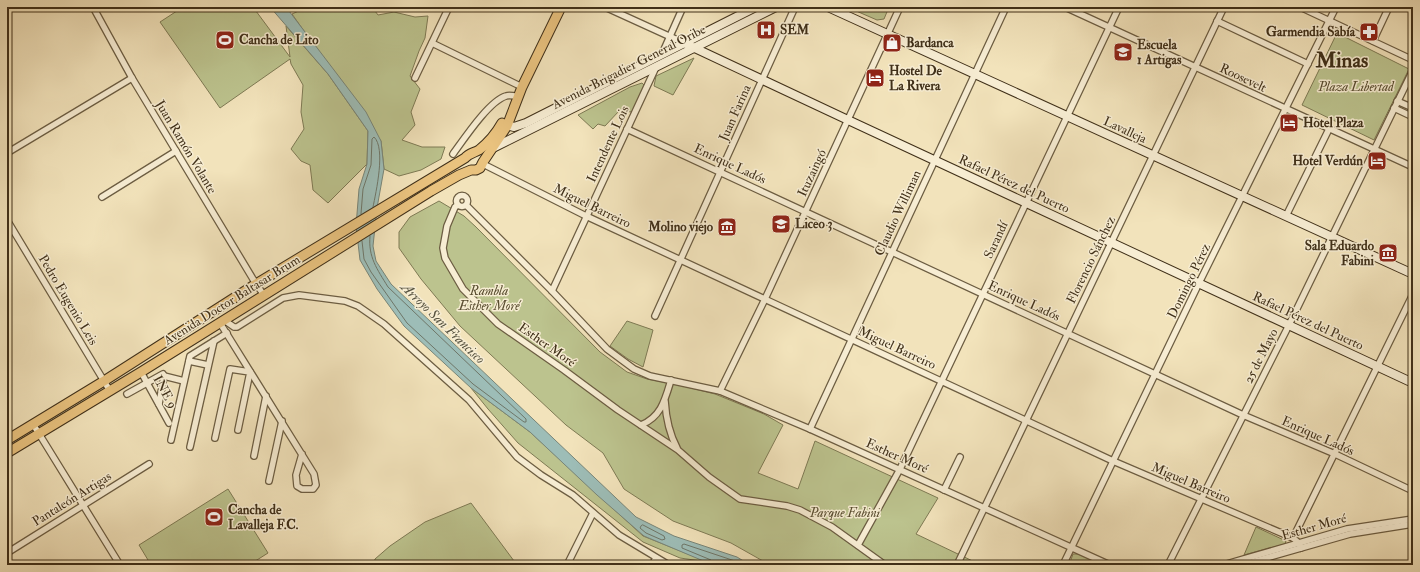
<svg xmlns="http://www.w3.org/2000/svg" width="1420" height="572" viewBox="0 0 1420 572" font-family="'IM FELL Double Pica',serif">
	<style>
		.green { fill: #bcc38e; stroke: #7e7a54 }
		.water { fill: #9dbdb7; stroke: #788578 }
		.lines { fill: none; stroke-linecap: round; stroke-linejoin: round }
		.shore { stroke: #6e7668; stroke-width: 1 }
		.minor-casing { stroke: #6c5d42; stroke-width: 8 }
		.secondary-casing { stroke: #403019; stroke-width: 10 }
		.trunk-casing { stroke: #403019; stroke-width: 11 }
		.minor { stroke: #f7edd3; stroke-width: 5.5 }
		.secondary { stroke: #f7edd3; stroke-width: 8 }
		.trunk { stroke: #e9c27e; stroke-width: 9 }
		.labels { text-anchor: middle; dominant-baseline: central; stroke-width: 3; stroke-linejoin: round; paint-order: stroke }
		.poi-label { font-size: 13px; font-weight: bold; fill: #403019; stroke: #f7edd3; text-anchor: start }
		.street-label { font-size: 13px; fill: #403019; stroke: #f7edd3 }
		.park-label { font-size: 13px; font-style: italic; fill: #594d30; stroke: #f7edd3 }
		.water-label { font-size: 14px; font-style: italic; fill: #575340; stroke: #f7edd3 }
		.town-label { font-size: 21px; font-weight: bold; fill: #403019; stroke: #f7edd3 }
	</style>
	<rect width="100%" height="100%" fill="#f2e3bb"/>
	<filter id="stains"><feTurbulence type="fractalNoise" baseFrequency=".005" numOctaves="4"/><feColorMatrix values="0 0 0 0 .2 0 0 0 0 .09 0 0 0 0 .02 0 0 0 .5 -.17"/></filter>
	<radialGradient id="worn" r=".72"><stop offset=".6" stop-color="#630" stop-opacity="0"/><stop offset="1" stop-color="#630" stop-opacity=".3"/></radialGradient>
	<g class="green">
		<polygon points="183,7 253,7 290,57 286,26 328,74 368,131 367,164 328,203 313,190 310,165 301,161 291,149 304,129 301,112 303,85 291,64 290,59 220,108 160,22"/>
		<polygon points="314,7 372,7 378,15 394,12 415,17 428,16 425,38 419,51 410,76 420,89 411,112 415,125 402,140 422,147 445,147 441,159 421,170 399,176 384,169 381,141 292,14 303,9"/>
		<polygon points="847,7 889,7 884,19 877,20"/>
		<polygon points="1337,33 1409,69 1374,140 1302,105"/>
		<polygon points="694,58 673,95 654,86 656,76"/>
		<polygon points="642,83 645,86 633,112 619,111 605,126 598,124 593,129 578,115 630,87"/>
		<polygon points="439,201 464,216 476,227 600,352 627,372 647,379 679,385 715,394 764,414 783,425 758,473 798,489 815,441 938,498 916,534 981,565 770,565 731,543 673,521 624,489 603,453 566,425 460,326 421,279 399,248 399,232 410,217"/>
		<polygon points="627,321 653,330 643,367 628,359 610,346"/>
		<polygon points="471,388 530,432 643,536 708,562 680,558 643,542 518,443 488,409"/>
		<polygon points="228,489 268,553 249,565 151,565 139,545"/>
		<polygon points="471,503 517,565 373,565 375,559 390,546 425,522"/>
		<polygon points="1256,527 1286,541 1285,544 1244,555"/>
		<polygon points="1073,554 1079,554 1102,565 1069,565"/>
	</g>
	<polygon class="water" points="270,7 286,7 366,112 381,141 384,169 377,208 373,246 376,261 391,284 636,517 674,536 737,557 750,565 713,565 644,536 597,495 530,432 471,388 404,326 377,289 360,260 356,226 359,189 367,164 368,131 328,74"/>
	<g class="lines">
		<g class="shore">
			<path d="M361,214L363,189L371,165L372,139L374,137C386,148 376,192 373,207"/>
			<path d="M362,241L364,259L371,272L407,323L473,384L524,422H526V419L388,287C377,269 368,257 370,236"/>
			<polygon points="643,525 664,536 665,539 662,540 646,533 640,528 641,526"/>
			<polyline points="714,565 711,560 682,548 682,545 684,544 735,561 742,565"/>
		</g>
		<g class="minor-casing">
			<g id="minor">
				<polyline points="93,7 132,78 256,284 264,295"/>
				<polyline points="605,7 684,43"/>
				<polyline points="1065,7 1413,167"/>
				<polyline points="1300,7 1413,60"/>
				<polyline points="1217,21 1308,64"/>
				<polyline points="1373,41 1389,7"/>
				<polyline points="432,43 522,87"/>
				<polyline points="662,54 683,7"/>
				<polyline points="415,78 449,7"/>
				<polyline points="1397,101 1413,108"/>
				<polyline points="1394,108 1413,117"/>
				<polyline points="627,129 1243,415 1335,454 1413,491"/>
				<polyline points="7,153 132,78"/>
				<path d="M453,154C464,139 489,101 506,96C509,95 513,96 516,96"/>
				<polyline points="483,164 586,216 1113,461 1293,538 1299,543 1301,548"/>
				<circle cx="462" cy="201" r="5.5"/>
				<polyline points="102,197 176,151"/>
				<polyline points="458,205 455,207 447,226 443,248 445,258 463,289 498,324 564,370 618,410 678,450 709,477 740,499 787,506 800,510 832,527 885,565"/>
				<polyline points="466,205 552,291 607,349 634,369 650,376 720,391 810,429 1110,565"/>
				<polyline points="1286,216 1329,129"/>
				<polyline points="7,220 110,391"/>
				<polyline points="552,291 656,67"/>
				<polyline points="655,316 795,7"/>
				<polyline points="224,320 234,327 237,327 283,298 299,295 345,301 358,306 384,324 469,400 517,457 541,475 573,495 619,535 669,565"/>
				<polyline points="220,323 314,474 316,485 313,489 302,489 297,486 296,475 302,454"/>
				<polyline points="189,361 208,365"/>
				<polyline points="141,372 169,423"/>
				<polyline points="720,391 765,299 900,7"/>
				<polyline points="127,394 163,374 164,376"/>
				<path d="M665,401C666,418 669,433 677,448"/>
				<polyline points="159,404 164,376 184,381"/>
				<polyline points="33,424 120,565"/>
				<path d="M641,425C661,417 665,400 671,380"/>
				<polyline points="810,429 1006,7"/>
				<polyline points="215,438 230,369 250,372 238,430"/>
				<polyline points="171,440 190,356 227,333"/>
				<polyline points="190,447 214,341"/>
				<polyline points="254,456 266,396"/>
				<polyline points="269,481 282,421"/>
				<polyline points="944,490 960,457"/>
				<polyline points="1293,538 1413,294"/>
				<polyline points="858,545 900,469 1119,7"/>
				<polyline points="7,553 149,464"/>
				<polyline points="567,565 593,513"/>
				<polyline points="652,565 656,558"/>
				<polyline points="957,565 1224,7"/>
				<polyline points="1063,565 1199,283 1336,7"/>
				<polyline points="1168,565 1289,325 1413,70"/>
				<polyline points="1223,565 1347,529 1413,519"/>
				<polyline points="1242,565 1350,534 1413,524"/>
			</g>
		</g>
		<g class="secondary-casing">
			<g id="secondary">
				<polyline points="828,7 1413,274"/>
				<polyline points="684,43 848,120 1413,383"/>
				<polyline points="502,124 514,127 526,123 756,7"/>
				<polyline points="493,148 776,7"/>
			</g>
		</g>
		<g class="trunk-casing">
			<g id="trunk">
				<path d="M7,440L104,381L256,284L465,158C469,153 474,153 479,150C488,143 497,132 502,123"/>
				<polyline points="7,453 141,372 431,191 459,175 471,170 476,170 480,168 483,162 507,126 522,87 561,7"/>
			</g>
		</g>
		<use href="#minor" class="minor"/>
		<use href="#secondary" class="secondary"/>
		<use href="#trunk" class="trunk"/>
	</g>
	<defs>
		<g id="hospital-square" transform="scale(1)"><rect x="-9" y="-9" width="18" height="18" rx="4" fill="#8f2418" stroke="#f7edd3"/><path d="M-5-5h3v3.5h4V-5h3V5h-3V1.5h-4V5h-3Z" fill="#fff"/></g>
		<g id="pharmacy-square" transform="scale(1)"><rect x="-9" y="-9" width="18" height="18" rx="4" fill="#8f2418" stroke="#f7edd3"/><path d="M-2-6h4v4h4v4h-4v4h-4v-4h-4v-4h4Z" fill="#fff"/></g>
		<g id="stadium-square" transform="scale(1)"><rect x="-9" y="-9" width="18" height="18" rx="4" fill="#8f2418" stroke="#f7edd3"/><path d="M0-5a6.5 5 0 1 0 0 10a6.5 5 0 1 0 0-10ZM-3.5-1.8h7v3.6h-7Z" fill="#fff"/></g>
		<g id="shop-square" transform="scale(1)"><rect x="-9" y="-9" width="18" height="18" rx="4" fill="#8f2418" stroke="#f7edd3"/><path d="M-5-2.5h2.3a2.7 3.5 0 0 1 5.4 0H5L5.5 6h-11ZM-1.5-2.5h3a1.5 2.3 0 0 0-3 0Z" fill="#fff"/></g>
		<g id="school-square" transform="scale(1)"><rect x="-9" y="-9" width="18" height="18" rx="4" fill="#8f2418" stroke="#f7edd3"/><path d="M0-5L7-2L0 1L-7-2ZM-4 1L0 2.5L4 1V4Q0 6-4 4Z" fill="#fff"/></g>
		<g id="hotel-square" transform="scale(1)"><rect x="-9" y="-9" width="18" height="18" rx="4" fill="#8f2418" stroke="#f7edd3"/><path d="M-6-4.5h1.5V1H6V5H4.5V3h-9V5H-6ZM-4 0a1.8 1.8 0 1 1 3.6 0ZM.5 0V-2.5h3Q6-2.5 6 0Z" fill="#fff"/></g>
		<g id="museum-square" transform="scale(1)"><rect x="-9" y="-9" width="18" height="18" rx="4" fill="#8f2418" stroke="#f7edd3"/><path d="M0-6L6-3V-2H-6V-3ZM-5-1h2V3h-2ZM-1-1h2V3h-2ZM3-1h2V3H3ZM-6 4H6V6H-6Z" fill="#fff"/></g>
	</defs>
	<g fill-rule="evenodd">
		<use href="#hospital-square" x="766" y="30"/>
		<use href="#pharmacy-square" x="1369" y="32"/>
		<use href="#stadium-square" x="225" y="40"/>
		<use href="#shop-square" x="892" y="43"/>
		<use href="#school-square" x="1123" y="52"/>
		<use href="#hotel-square" x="875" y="78"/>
		<use href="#hotel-square" x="1289" y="123"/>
		<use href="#hotel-square" x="1377" y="161"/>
		<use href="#school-square" x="781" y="224"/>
		<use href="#museum-square" x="727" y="227"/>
		<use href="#museum-square" x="1388" y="253"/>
		<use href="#stadium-square" x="214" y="517"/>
	</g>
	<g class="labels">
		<g class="poi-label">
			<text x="780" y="30">SEM</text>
			<text x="1355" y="32" text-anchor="end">Garmendia Sabía</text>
			<text x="239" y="40">Cancha de Lito</text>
			<text x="906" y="43">Bardanca</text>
			<text x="1137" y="45">Escuela<tspan x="1137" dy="15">1 Artigas</tspan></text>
			<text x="889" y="71">Hostel De<tspan x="889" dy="15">La Rivera</tspan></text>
			<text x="1303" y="123">Hotel Plaza</text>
			<text x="1363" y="161" text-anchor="end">Hotel Verdún</text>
			<text x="795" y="224">Liceo 3</text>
			<text x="713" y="227" text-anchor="end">Molino viejo</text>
			<text x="1374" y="246" text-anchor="end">Sala Eduardo<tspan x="1374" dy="15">Fabini</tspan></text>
			<text x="228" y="510">Cancha de<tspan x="228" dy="15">Lavalleja F.C.</tspan></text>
		</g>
		<g class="street-label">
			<text transform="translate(629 67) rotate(-27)">Avenida Brigadier General Oribe</text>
			<text transform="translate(1243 78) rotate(25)">Roosevelt</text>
			<text transform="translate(735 113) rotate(-66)">Juan Farina</text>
			<text transform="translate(1125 130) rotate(25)">Lavalleja</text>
			<text transform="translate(608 144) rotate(-65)">Intendente Lois</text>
			<text transform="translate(186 147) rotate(59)">Juan Ramón Volante</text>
			<text transform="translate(730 164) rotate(25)">Enrique Ladós</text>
			<text transform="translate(812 173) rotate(-65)">Ituzaingó</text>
			<text transform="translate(1014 184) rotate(25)">Rafael Pérez del Puerto</text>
			<text transform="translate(592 206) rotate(26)">Miguel Barreiro</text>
			<text transform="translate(898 213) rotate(-65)">Claudio Williman</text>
			<text transform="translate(996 240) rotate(-65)">Sarandí</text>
			<text transform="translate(1091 260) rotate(-64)">Florencio Sánchez</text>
			<text transform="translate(1189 281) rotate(-64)">Domingo Pérez</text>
			<text transform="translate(68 300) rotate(59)">Pedro Eugenio Leis</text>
			<text transform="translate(232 300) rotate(-32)">Avenida Doctor Baltasar Brum</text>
			<text transform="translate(1024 301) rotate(25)">Enrique Ladós</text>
			<text transform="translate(1308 321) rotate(25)">Rafael Pérez del Puerto</text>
			<text transform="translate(547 345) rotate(35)">Esther Moré</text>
			<text transform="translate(897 348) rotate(25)">Miguel Barreiro</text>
			<text transform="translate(1261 356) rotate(-63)">25 de Mayo</text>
			<text transform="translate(165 392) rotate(62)">INE 9</text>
			<text transform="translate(1318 436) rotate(24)">Enrique Ladós</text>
			<text transform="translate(897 456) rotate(24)">Esther Moré</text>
			<text transform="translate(1191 483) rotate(23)">Miguel Barreiro</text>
			<text transform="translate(72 499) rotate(-32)">Pantaleón Artigas</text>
			<text transform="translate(1314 527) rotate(-16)">Esther Moré</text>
		</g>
		<g class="park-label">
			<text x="1356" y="87">Plaza Libertad</text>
			<text x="489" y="291">Rambla<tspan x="489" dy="15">Esther Moré</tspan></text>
			<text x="845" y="513">Parque Fabini</text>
		</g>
		<g class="water-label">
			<text transform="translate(443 323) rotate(44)">Arroyo San Francisco</text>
		</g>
		<g class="town-label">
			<text x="1342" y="60">Minas</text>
		</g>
	</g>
	<rect width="1420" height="572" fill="none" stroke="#f2e3bb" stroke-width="24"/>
	<rect x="8" y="8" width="1404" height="556" fill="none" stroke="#403019" stroke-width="2"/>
	<rect x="12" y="12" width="1396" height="548" fill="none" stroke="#403019"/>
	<rect width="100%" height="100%" filter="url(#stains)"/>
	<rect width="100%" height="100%" fill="url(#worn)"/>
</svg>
